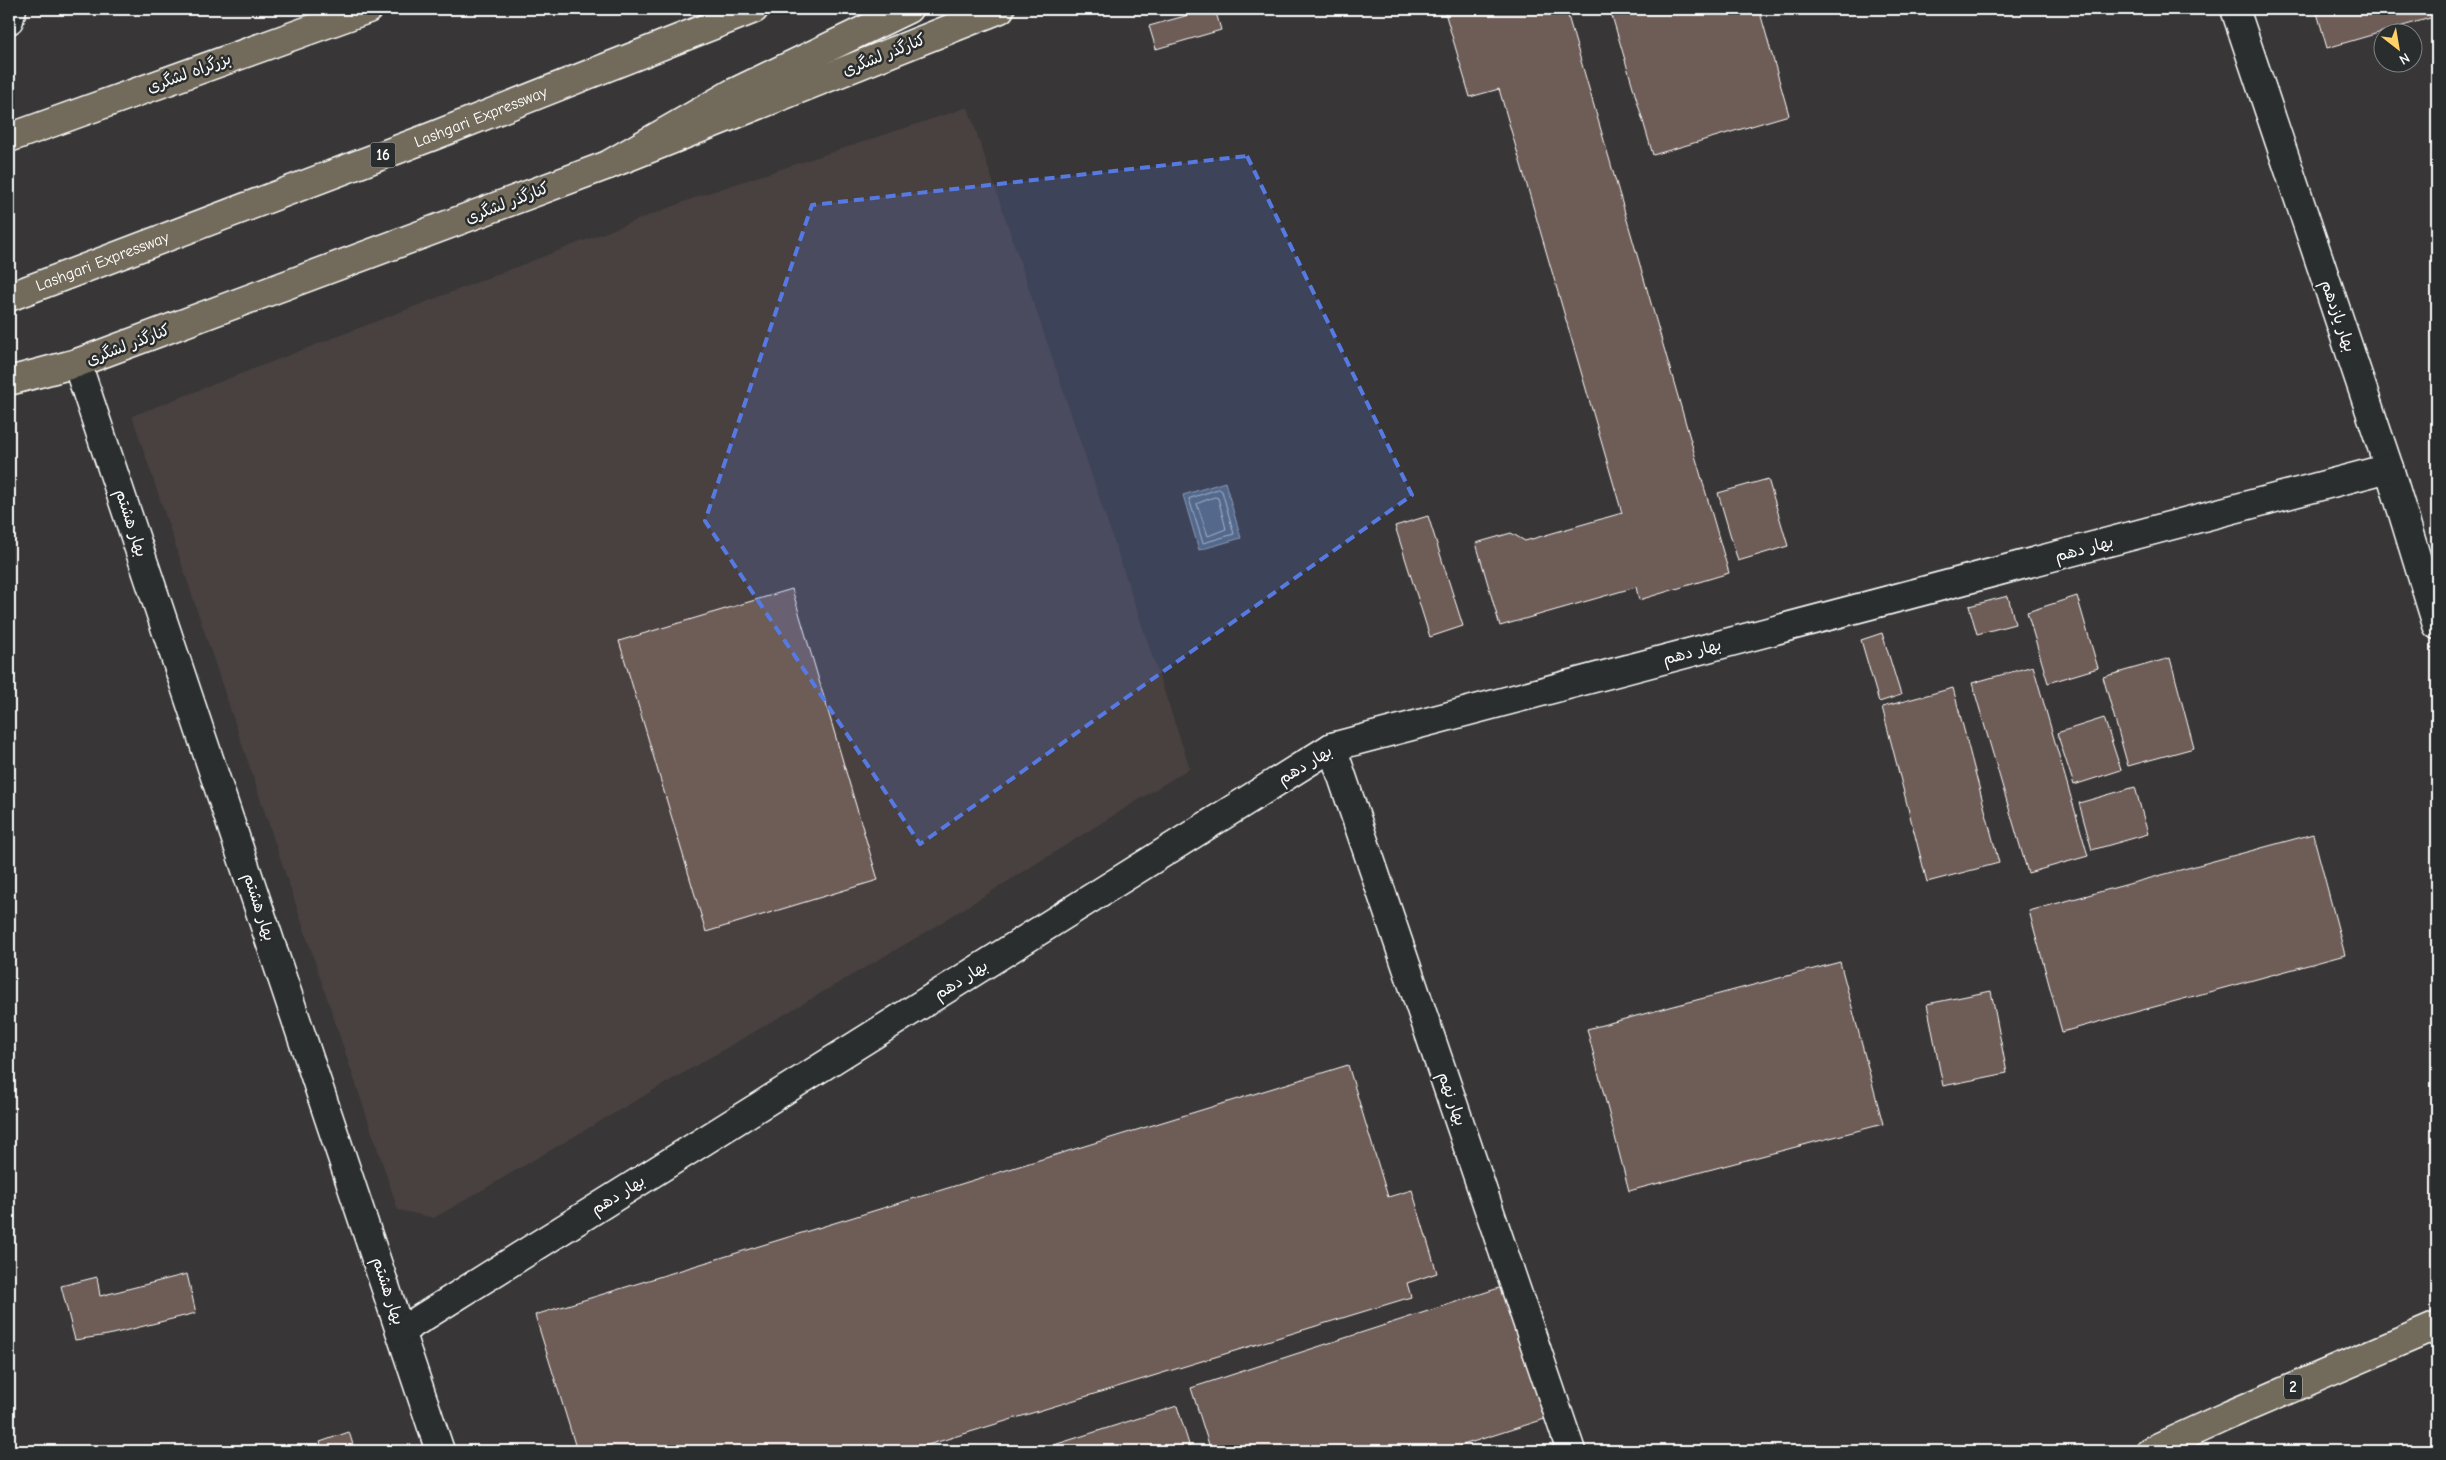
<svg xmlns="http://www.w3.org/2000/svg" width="2446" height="1460" viewBox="0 0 2446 1460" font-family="'Comic Neue','Playpen Sans Arabic',sans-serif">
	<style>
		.built { fill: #484140 }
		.water { fill: #536576; stroke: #98a3ad }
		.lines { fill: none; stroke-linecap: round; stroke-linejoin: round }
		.shore { stroke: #bac1c8; stroke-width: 1 }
		.building { fill: #6e5c57; stroke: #fff }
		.minor-casing { stroke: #fff; stroke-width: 31 }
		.major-casing { stroke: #fff; stroke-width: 31 }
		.highway-casing { stroke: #fff; stroke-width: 31 }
		.minor { stroke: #2a2d2e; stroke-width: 28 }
		.major { stroke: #726b5a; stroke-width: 28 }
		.highway { stroke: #726b5a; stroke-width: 28 }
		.marked { fill: #567ae2; fill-opacity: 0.2; stroke: #567ae2; stroke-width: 4; stroke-dasharray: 10 6; stroke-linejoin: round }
		.labels { text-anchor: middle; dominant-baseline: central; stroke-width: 5; stroke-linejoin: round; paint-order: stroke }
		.shield { fill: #2a2d2e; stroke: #bfc0c0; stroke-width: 1 }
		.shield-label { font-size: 15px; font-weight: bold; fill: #fff }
		.street-label { font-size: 16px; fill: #fff; stroke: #2a2d2e }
	</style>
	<rect width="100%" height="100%" fill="#383636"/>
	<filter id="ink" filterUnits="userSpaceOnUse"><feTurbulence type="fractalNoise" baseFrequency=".02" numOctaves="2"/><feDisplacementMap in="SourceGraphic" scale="10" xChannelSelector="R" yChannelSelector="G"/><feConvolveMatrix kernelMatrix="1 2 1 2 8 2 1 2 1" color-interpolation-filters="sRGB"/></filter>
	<g filter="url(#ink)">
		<polygon class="built" points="968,107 1190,768 923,934 434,1218 398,1210 132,416 699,196"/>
		<polygon class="water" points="1225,482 1241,538 1199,550 1183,495"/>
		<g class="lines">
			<g class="shore">
				<polygon points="1219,489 1222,491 1234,534 1203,543 1189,499"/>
				<polygon points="1215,497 1218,498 1226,529 1208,536 1197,504"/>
			</g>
		</g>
		<g class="building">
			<polygon points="1210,9 1215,9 1221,30 1156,49 1149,26"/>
			<polygon points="1444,9 1566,9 1729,573 1639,600 1636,587 1500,626 1476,543 1511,533 1525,541 1622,513 1499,89 1470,97"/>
			<polygon points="1610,9 1759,9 1789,115 1653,155"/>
			<polygon points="2316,9 2437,9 2437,16 2327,48"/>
			<polygon points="1768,479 1788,546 1738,561 1718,493"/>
			<polygon points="1428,516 1463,626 1430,637 1395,526"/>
			<polygon points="792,589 878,880 706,932 619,641"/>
			<polygon points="2008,596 2015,624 1977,634 1969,606"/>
			<polygon points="2077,596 2098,668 2048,683 2027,612"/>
			<polygon points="1882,633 1901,695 1879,702 1861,640"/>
			<polygon points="2170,658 2194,748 2128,766 2103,677"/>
			<polygon points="2033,666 2088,856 2028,873 1972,683"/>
			<polygon points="1953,688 1999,863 1927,882 1882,707"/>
			<polygon points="2104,718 2121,770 2074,785 2057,733"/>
			<polygon points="2135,787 2148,834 2092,850 2079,803"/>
			<polygon points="2313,834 2345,955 2062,1032 2029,911"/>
			<polygon points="1840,962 1883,1124 1629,1191 1587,1029"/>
			<polygon points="1991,991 2007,1073 1943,1086 1927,1004"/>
			<polygon points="1348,1065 1388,1197 1412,1190 1437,1273 1407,1283 1411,1297 908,1451 577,1451 535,1315"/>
			<polygon points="187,1274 196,1313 108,1335 75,1340 61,1286 97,1277 100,1296"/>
			<polygon points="1505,1286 1548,1418 1444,1451 1211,1451 1191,1388"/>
			<polygon points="1177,1406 1191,1451 1035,1451"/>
			<polygon points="349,1432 355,1451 323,1451 320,1442"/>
		</g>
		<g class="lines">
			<g class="minor-casing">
				<g id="minor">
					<polyline points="2235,9 2389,468 2437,625"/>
					<polyline points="9,20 12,9"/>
					<polyline points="77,363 440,1451"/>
					<polyline points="1332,747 1571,1451"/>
					<polyline points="401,1331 1332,747 2389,468"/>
				</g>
			</g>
			<g class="major-casing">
				<polyline id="major" points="9,381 77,363 608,165 1000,9"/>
			</g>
			<g class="highway-casing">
				<g id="highway">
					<polyline points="9,138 368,9"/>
					<polyline points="608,165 733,93 908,9"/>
					<path id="s1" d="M9,297L433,136L754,9"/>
					<polyline points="2150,1451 2229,1415 2437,1326"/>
				</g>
			</g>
			<use href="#minor" class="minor"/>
			<use href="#major" class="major"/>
			<use href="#highway" class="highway"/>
		</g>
	</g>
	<path class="marked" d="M1247,156L1412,495L920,844L705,521L812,205Z"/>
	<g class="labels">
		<g class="shield">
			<rect x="370.5" y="142.5" width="25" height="25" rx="4"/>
			<rect x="2284" y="1374.5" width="18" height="25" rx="4"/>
		</g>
		<g class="shield-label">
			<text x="383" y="155">16</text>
			<text x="2293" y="1387">2</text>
		</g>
		<g class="street-label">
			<text transform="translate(884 55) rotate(-22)">کنارگذر لشگری</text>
			<text transform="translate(189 73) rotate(-20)">بزرگراه لشگری</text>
			<text stroke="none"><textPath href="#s1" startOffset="505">Lashgari Expressway</textPath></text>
			<text transform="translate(507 203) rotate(-21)">کنارگذر لشگری</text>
			<text stroke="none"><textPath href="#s1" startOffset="100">Lashgari Expressway</textPath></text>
			<text transform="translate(2338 316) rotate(71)">بهار یازدهم</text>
			<text transform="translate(128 345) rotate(-21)">کنارگذر لشگری</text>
			<text transform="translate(131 523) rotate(72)">بهار هشتم</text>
			<text transform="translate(2084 549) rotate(-15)">بهار دهم</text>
			<text transform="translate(1692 652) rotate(-15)">بهار دهم</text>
			<text transform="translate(1305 765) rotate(-31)">بهار دهم</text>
			<text transform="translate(259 907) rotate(72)">بهار هشتم</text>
			<text transform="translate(961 980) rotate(-32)">بهار دهم</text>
			<text transform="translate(1452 1099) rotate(71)">بهار نهم</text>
			<text transform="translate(618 1195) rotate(-32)">بهار دهم</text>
			<text transform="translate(388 1291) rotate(72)">بهار هشتم</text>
		</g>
	</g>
	<rect width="2446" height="1460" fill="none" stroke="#2a2d2e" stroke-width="30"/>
	<rect x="15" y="15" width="2416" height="1430" fill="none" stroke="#fff" stroke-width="2" filter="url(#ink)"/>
	<g transform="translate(2398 48) rotate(149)"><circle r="24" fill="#2a2d2e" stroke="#7f8182"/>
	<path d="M0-4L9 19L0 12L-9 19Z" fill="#ffd166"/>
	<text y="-8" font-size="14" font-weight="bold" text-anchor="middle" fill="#ffffff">N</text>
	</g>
</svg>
